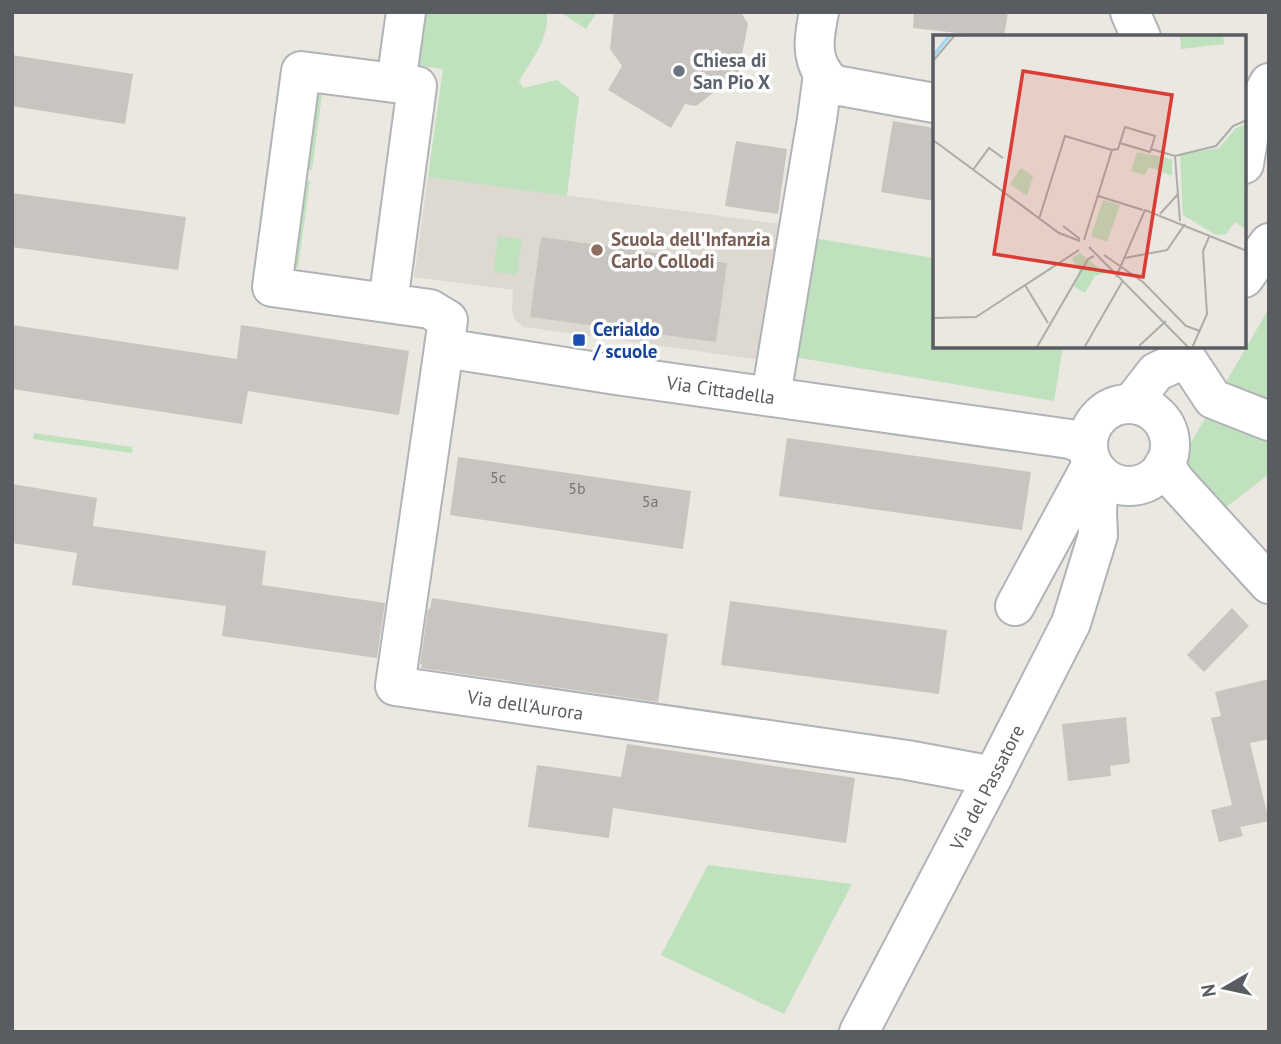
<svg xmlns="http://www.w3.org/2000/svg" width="1281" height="1044" viewBox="0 0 1281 1044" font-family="'PT Sans',sans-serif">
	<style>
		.education { fill: #ddd9d1 }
		.green { fill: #bfe1be }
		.building { fill: #c8c4bf }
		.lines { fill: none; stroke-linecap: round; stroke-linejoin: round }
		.minor-casing { stroke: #b1b3b7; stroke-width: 42 }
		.minor { stroke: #fff; stroke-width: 38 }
		.worship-dot { fill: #6b7280; stroke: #fff; stroke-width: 2.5 }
		.education-dot { fill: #8d6e63; stroke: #fff; stroke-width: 2.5 }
		.transit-dot { fill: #1a4fb4; stroke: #fff; stroke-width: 2.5 }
		.labels { text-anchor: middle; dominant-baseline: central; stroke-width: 7; stroke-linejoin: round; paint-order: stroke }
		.number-label { font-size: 16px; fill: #757678 }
		.worship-label { font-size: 19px; font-weight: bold; fill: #5b616d; stroke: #fff; text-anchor: start }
		.education-label { font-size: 19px; font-weight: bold; fill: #785e54; stroke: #fff; text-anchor: start }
		.transit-label { font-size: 19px; font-weight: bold; fill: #164399; stroke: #fff; text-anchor: start }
		.street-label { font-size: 19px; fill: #595c60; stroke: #fff }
		.inset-river { fill: none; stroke: #a3d6f7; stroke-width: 3.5 }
		.inset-road { fill: none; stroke: #acaca9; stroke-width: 2 }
		.view { fill: #da3d37; fill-opacity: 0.15; stroke: #da3d37; stroke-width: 3.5 }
		.inset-edge { fill: none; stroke: #595c60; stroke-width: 3.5 }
	</style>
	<rect width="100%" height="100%" fill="#eae8e0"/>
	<polygon class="education" points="428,177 781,224 762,360 524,327 514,319 512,309 513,290 414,277"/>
	<g class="green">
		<path d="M424,12H547C549,39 532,60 519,81L523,88L557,80L579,97L567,196L428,177L443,69L415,65Z"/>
		<polygon points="560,12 597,12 586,29"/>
		<polygon points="315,94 322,95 312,170 305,169"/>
		<polygon points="303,180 310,181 298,268 291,267"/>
		<polygon points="498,236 522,239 517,275 494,272"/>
		<polygon points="814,238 934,258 934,346 1063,347 1054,401 794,357"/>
		<polygon points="1269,308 1269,474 1225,508 1189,469 1185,453"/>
		<polygon points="34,433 133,447 132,453 33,439"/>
		<polygon points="708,865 852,884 784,1014 661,955"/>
	</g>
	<g class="building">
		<polygon points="614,12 741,12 748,24 738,74 696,106 685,104 671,128 608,90 622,66 610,49"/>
		<polygon points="914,12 1008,12 1004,37 966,37 966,34 913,28"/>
		<polygon points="12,55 133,74 125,124 12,106"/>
		<polygon points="893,121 934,128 934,201 881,192"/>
		<polygon points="736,141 787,149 778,214 725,206"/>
		<polygon points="12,193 186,217 178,270 12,247"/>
		<polygon points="541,237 727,263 716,342 530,317"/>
		<polygon points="12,325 237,359 241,325 409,351 399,415 248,391 242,424 12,389"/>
		<polygon points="787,438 1031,472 1022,530 779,496"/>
		<polygon points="458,457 691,491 683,549 450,515"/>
		<polygon points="12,484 97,498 93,526 266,551 262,585 385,603 377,658 222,636 226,606 72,585 77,553 12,543"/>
		<polygon points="432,598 668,634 658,702 421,668 422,664 420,664 428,609 430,609"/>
		<polygon points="730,601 947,630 939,694 721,665"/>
		<polygon points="1232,608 1249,626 1204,672 1187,655"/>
		<polygon points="1269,679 1269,739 1250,743 1269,821 1240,827 1243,836 1219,842 1211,810 1232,805 1211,718 1221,716 1215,692"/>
		<polygon points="1126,717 1130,763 1110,766 1111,776 1068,781 1062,724"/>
		<polygon points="627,744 855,778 846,843 613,808 609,838 528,827 537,765 621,777"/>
	</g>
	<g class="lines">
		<g class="minor-casing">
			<g id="minor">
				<path d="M819,12C815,32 810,55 823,73C825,78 831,82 835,85L934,103"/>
				<polyline points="1130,12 1141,37"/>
				<polyline points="396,83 406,12"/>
				<polyline points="1244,164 1250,127 1259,102 1269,83"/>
				<polyline points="1244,278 1269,243"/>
				<path id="s1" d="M388,303L417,86L301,71L272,287L430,309L448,320L395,686L907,760L977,773L992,778"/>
				<path id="s2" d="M444,348L616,375L1070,439L1088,446"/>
				<polyline points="1186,358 1213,399 1269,421"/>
				<polyline points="771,396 817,119 823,74"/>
				<polyline points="1132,403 1156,372 1186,358"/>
				<circle cx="1129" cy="445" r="41"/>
				<polyline points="1164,465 1176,482 1269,584"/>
				<polyline points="1015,606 1092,464"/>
				<path id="s3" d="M859,1032L992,778L1071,623L1098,535L1097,513L1099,473"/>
			</g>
		</g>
		<use href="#minor" class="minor"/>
	</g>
	<circle class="worship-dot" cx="679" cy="71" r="7"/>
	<circle class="education-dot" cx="597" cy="250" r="7"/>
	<rect class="transit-dot" x="572" y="333" width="14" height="14" rx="3.5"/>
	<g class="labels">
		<g class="number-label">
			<text x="498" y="477">5c</text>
			<text x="577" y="488">5b</text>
			<text x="650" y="501">5a</text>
		</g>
		<g class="worship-label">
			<text x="693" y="60">Chiesa di<tspan x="693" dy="22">San Pio X</tspan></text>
		</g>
		<g class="education-label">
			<text x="611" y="239">Scuola dell'Infanzia<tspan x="611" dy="22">Carlo Collodi</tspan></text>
		</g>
		<g class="transit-label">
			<text x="593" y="329">Cerialdo<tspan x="593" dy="22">/ scuole</tspan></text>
		</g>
		<g class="street-label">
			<text stroke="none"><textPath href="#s2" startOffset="280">Via Cittadella</textPath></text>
			<text stroke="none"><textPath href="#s1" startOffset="1236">Via dell'Aurora</textPath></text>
			<text stroke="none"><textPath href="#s3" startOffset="276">Via del Passatore</textPath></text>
		</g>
	</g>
	<g transform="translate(933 35)">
		<rect width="313" height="313" fill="#eae8e0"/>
		<path d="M247,0H290L291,9L248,14ZM313,89L312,194L302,187L293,199L283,200L250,180L247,120L286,113L303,93ZM204,117L239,124V141L216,132L212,140L198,136ZM88,133L100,141L94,161L77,149ZM170,165L187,170L174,207L158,201ZM147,218L172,238L162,241L152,258L140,251L147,237L139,223Z" fill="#bfe1be"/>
		<path class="inset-river" d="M0,21L17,0"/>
		<path class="inset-road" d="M0,26L22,0M0,105L126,198L147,206M218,114L242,121L283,111L300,91L314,85M242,121L247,186M40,135L56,113L70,123M165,161L210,175M227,179L245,159M106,184L132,101L179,115M130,191L147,204M151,205L179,115L185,114L192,92L222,101L217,117L187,108M156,212L256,313M171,220L210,247L253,291L267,296M192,223L234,215L252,189M183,242L212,175L314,216M92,250L115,288M0,283L43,282L146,215M206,311L233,286M104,312L155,224L161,221M151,313L189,247M259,313L274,279L270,216L276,202"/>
		<path class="view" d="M90,36L239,60L210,242L61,219Z"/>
		<rect width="313" height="313" class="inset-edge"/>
	</g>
	<rect width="1281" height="1044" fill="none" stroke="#595c60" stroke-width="28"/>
	<g transform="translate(1225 988) rotate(261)" stroke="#ffffff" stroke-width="5" paint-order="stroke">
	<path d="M0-5L12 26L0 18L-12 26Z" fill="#595c60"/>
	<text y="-10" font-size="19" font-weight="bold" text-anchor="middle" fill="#595c60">N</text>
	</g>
</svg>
